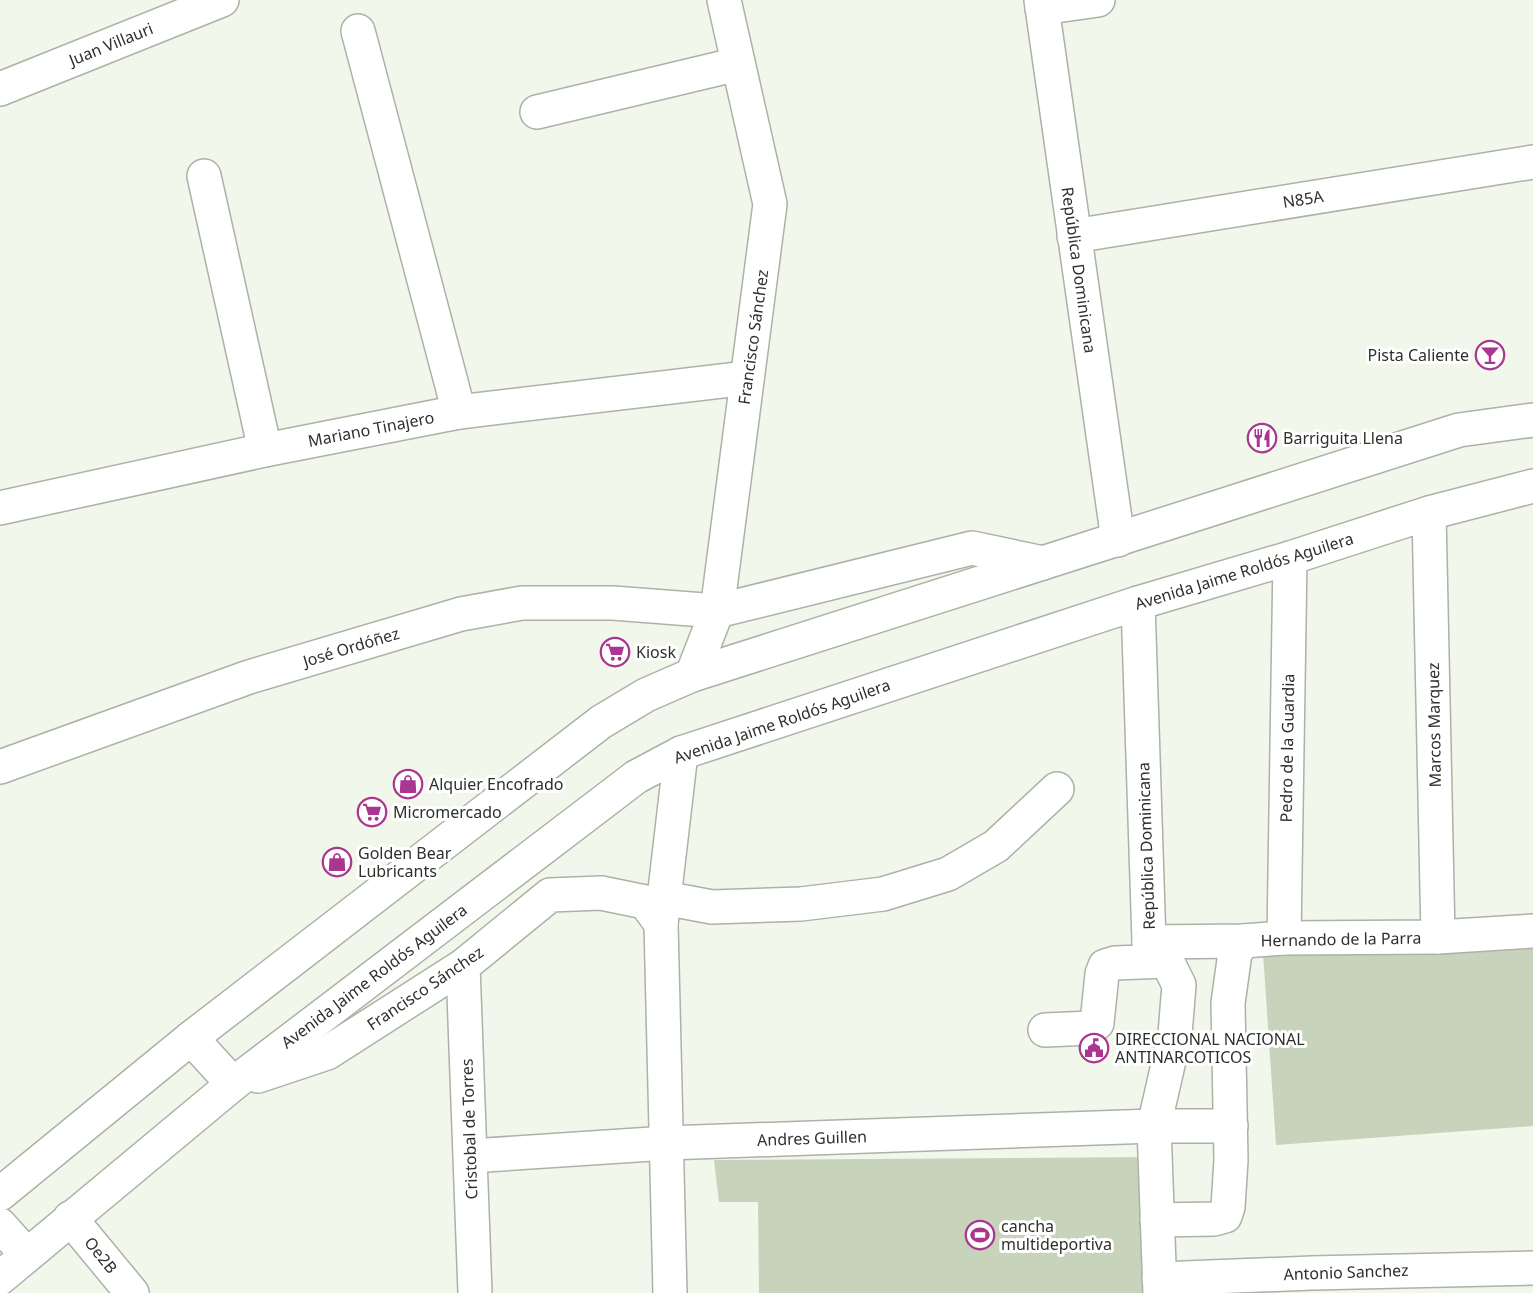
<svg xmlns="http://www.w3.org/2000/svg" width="1533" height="1293" viewBox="0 0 1533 1293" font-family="'Noto Sans',sans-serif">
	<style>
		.green { fill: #c7d3ba }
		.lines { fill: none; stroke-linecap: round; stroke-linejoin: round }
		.minor-casing { stroke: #acb2a6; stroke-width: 36 }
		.minor { stroke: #fff; stroke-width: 33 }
		.labels { text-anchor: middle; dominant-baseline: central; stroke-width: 6; stroke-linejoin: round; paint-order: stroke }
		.street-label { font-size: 16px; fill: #2e302b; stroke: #fff }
		.poi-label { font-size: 16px; fill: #2e302b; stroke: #fff; text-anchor: start }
	</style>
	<rect width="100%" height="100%" fill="#f1f7eb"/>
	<g class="green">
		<polygon points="1533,938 1533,1126 1276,1145 1263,953"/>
		<polygon points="1147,1157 1151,1293 759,1293 758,1202 719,1202 714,1160"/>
	</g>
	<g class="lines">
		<g class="minor-casing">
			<g id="minor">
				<polyline points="1041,0 1118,540"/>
				<polyline points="1042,8 1098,0"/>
				<polyline points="358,31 459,412"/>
				<polyline points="0,89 222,0"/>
				<polyline points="537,112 738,64"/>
				<polyline points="204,176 265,450"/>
				<polyline points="1074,236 1533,162"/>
				<polyline points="0,508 265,450 459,412 747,378"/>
				<polyline points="1429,513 1438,937"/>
				<polyline points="1138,603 1149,942 1167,961 1179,985 1175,1034 1154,1126 1160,1293"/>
				<polyline points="692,675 717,611 770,204 724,0"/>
				<polyline points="0,767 249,677 461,614 522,603 613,603 717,611 972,548 1043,563"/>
				<polyline points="664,898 712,907 801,904 883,894 948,874 996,846 1057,789"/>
				<polyline points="1284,938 1290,558"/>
				<polyline points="1149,942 1243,941 1284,938 1438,937 1533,931"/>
				<polyline points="463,966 475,1293"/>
				<polyline points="1045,1030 1091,1028 1097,1023 1102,974 1105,966 1115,963 1167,961"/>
				<polyline points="191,1038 233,1084"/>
				<polyline points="258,1076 327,1053 463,966 550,895 601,893 645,902 661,924"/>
				<polyline points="471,1156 667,1143 1154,1126 1231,1126"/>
				<polyline points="0,1194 191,1038 601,722 646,695 692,675 1459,430 1533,420"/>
				<polyline points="70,1218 132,1293"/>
				<polyline points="1157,1220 1214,1219 1225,1216 1228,1207 1231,1160 1228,1003 1235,953 1243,941"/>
				<polyline points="0,1225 27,1255"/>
				<polyline points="0,1278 233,1084 636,777 681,753 1138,603 1290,558 1429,513 1533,486"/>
				<polyline points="1159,1279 1312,1273 1533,1268"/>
				<polyline points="670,1293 661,924 681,753"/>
			</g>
		</g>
		<use href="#minor" class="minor"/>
	</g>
	<defs>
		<g id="bar-ring" transform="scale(1.5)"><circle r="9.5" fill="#fff" stroke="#aa368f" stroke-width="1.5"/><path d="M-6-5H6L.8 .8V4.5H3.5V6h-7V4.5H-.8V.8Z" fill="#aa368f"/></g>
		<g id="restaurant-ring" transform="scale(1.5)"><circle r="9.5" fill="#fff" stroke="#aa368f" stroke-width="1.5"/><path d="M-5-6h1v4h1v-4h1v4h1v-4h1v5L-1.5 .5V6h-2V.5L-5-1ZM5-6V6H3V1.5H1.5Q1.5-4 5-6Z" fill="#aa368f"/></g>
		<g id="supermarket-ring" transform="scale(1.5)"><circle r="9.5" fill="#fff" stroke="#aa368f" stroke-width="1.5"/><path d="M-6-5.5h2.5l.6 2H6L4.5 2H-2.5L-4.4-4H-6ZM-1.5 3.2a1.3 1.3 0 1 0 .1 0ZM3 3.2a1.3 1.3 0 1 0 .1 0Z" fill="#aa368f"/></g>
		<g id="shop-ring" transform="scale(1.5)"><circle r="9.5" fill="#fff" stroke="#aa368f" stroke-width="1.5"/><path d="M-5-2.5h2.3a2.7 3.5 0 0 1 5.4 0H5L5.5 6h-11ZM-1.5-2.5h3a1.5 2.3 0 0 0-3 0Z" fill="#aa368f"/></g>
		<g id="civic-ring" transform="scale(1.5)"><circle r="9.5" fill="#fff" stroke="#aa368f" stroke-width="1.5"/><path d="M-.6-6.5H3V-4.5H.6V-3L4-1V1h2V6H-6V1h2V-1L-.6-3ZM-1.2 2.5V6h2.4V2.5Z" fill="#aa368f"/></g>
		<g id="stadium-ring" transform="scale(1.5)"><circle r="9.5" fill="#fff" stroke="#aa368f" stroke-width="1.5"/><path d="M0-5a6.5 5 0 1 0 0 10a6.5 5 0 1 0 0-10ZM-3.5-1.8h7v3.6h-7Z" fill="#aa368f"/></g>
	</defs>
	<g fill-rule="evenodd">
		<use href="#bar-ring" x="1490" y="355"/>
		<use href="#restaurant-ring" x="1262" y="438"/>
		<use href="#supermarket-ring" x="615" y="652"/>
		<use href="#shop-ring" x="408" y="784"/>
		<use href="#supermarket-ring" x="372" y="812"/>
		<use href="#shop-ring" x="337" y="862"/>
		<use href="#civic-ring" x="1094" y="1048"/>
		<use href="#stadium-ring" x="980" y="1235"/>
	</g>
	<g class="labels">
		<g class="street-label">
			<text transform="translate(111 44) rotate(-22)">Juan Villauri</text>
			<text transform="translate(1303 199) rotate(-9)">N85A</text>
			<text transform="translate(1079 270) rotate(82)">República Dominicana</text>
			<text transform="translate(753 337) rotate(-82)">Francisco Sánchez</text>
			<text transform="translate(371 429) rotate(-11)">Mariano Tinajero</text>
			<text transform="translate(1244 571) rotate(-17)">Avenida Jaime Roldós Aguilera</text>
			<text transform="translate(351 647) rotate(-17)">José Ordóñez</text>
			<text transform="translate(782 721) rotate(-19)">Avenida Jaime Roldós Aguilera</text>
			<text transform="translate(1434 725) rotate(-91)">Marcos Marquez</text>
			<text transform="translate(1287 748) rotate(-89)">Pedro de la Guardia</text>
			<text transform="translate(1146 846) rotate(-92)">República Dominicana</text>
			<text transform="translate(1341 939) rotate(-1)">Hernando de la Parra</text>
			<text transform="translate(374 976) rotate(-37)">Avenida Jaime Roldós Aguilera</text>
			<text transform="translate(425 988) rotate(-34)">Francisco Sánchez</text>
			<text transform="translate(469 1129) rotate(-92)">Cristobal de Torres</text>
			<text transform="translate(812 1138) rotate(-2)">Andres Guillen</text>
			<text transform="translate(101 1255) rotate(51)">Oe2B</text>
			<text transform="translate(1346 1272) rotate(-2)">Antonio Sanchez</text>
		</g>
		<g class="poi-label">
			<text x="1469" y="355" text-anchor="end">Pista Caliente</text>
			<text x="1283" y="438">Barriguita Llena</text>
			<text x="636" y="652">Kiosk</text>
			<text x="429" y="784">Alquier Encofrado</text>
			<text x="393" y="812">Micromercado</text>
			<text x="358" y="853">Golden Bear<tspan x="358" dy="18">Lubricants</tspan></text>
			<text x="1115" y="1039">DIRECCIONAL NACIONAL<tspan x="1115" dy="18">ANTINARCOTICOS</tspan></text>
			<text x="1001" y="1226">cancha<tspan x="1001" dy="18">multideportiva</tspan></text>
		</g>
	</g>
</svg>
